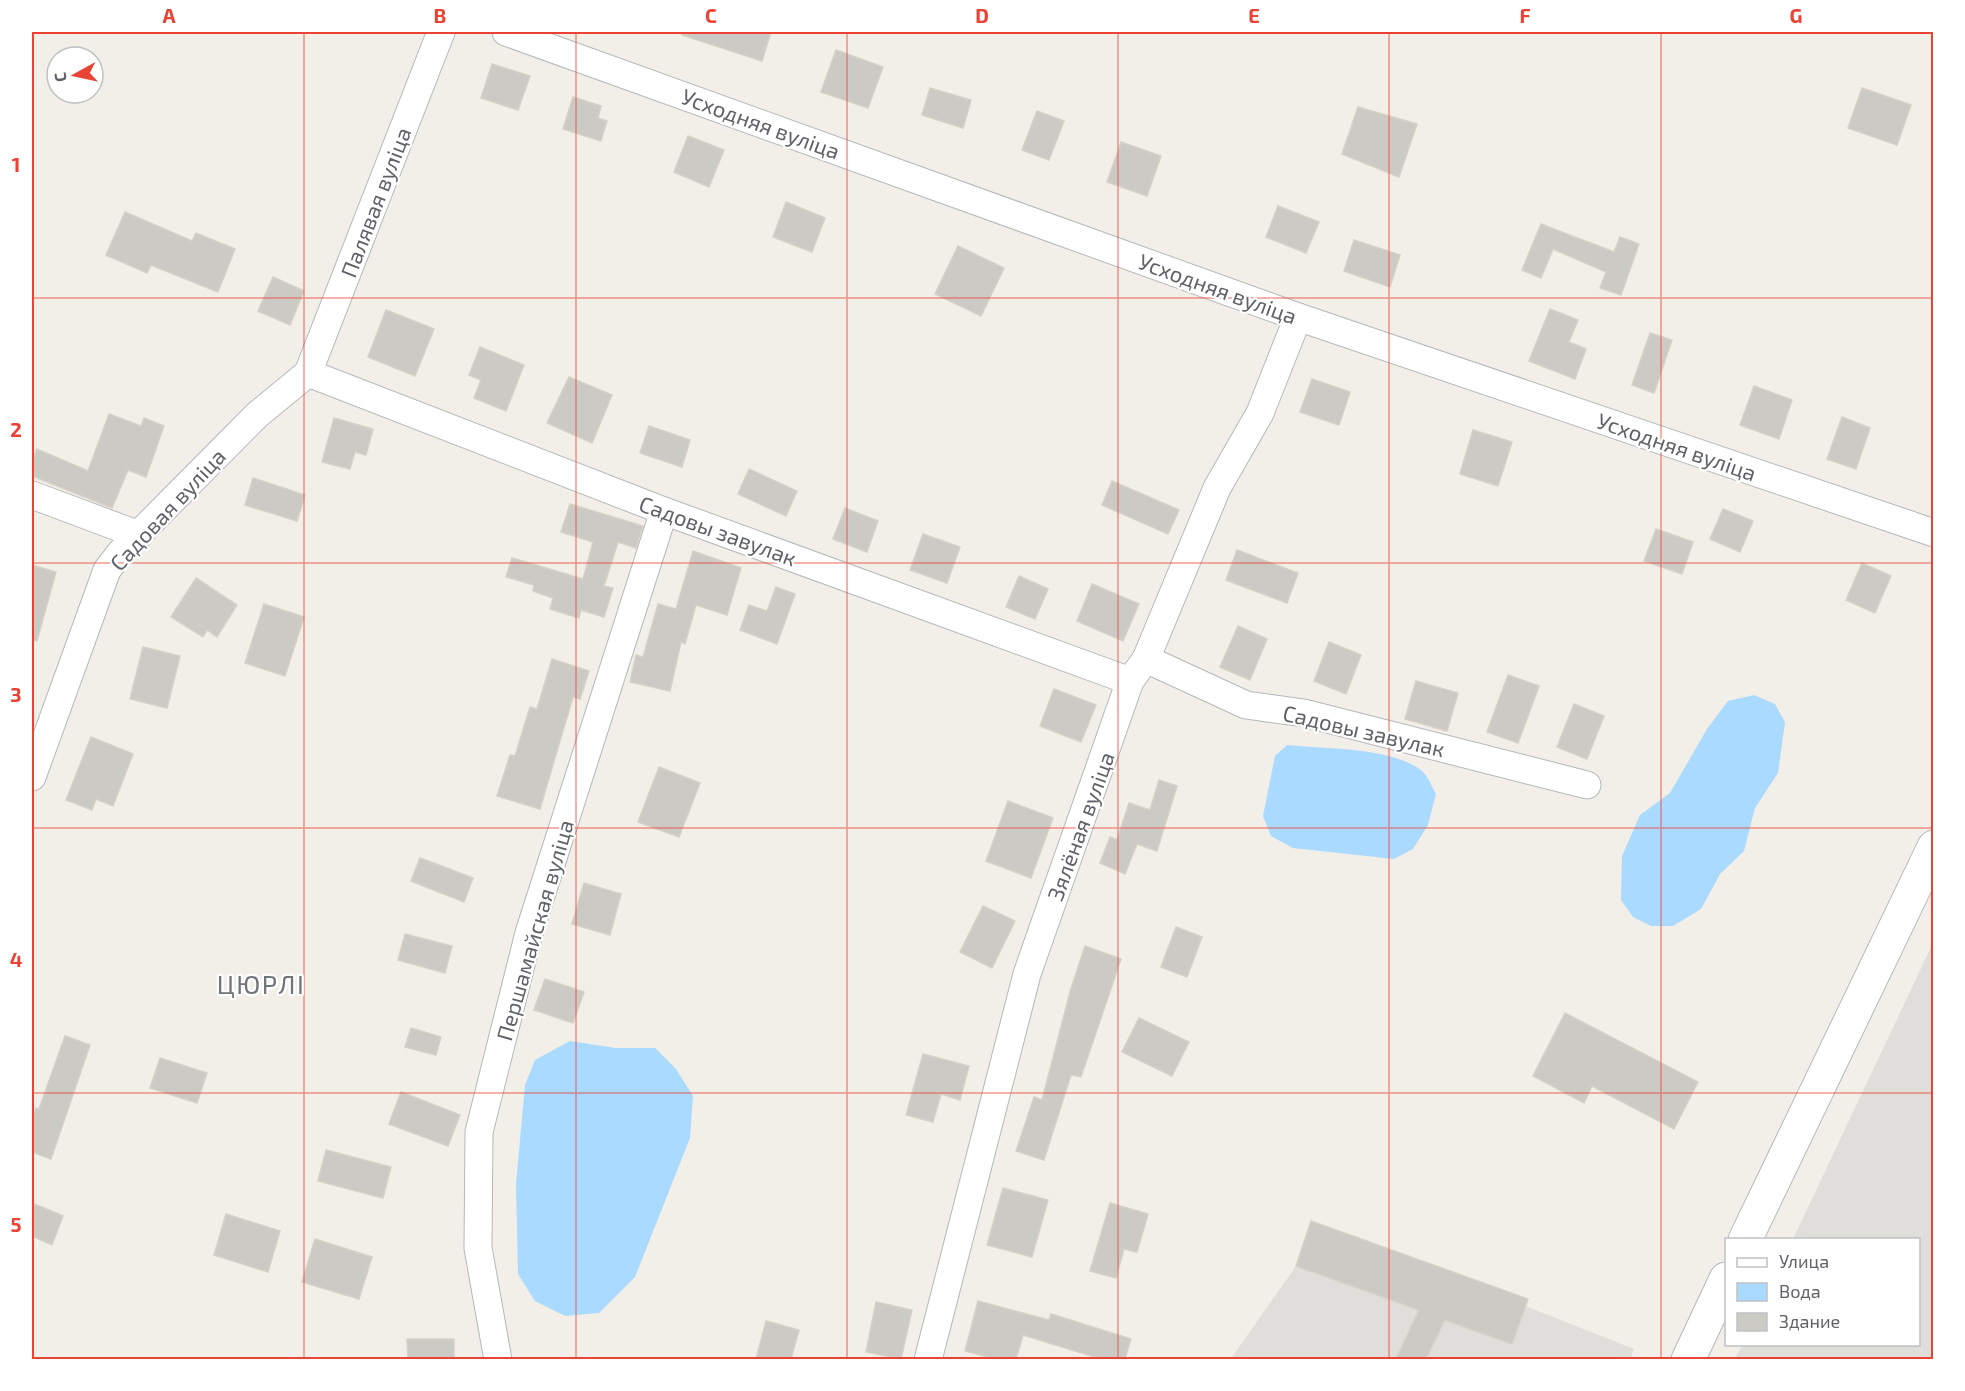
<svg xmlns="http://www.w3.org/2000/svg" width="1965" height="1391" viewBox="0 0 1965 1391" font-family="'Exo 2',sans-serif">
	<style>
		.industrial { fill: #e0deda }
		.water { fill: #aadaff }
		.building { fill: #cccac5; stroke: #d6d1c6; stroke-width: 1.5 }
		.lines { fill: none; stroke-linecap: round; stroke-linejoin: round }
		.minor-casing { stroke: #b5b8bc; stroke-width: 29 }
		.tertiary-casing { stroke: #b5b8bc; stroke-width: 35 }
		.minor { stroke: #fff; stroke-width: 27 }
		.tertiary { stroke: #fff; stroke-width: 33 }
		.grid { fill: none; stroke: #ea4335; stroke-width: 1.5; stroke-opacity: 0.55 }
		.labels { text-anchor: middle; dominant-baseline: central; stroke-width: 4.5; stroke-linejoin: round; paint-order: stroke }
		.street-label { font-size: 22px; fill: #5f6368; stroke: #fff }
		.quarter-label { font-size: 26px; letter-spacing: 1.5px; fill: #70757a; stroke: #fff }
		.neatline { fill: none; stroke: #ea4335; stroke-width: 2 }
		.grid-label { font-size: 20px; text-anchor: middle; font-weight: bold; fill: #ea4335 }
	</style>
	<rect width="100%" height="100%" fill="#f1efe8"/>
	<g class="industrial">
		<polygon points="1933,943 1933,1359 1735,1359 1742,1345 1918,1344 1918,1240 1793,1239"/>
		<polygon points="1311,1221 1634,1349 1630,1360 1230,1360 1296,1266"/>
	</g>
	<g class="water">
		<polygon points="1754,695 1775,704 1785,722 1778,773 1755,808 1744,851 1720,874 1701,909 1673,926 1651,926 1633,917 1621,900 1622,856 1640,815 1670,793 1707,729 1728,701"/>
		<path d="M1287,745C1324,749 1392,747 1422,771C1428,776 1432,787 1436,794L1428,825L1413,849L1394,859L1293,848L1271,836L1263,816L1275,756Z"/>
		<polygon points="570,1041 616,1048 655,1048 676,1069 693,1096 690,1138 635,1277 599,1313 565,1316 535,1301 518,1274 516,1184 525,1085 535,1060"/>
	</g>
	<g class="building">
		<polygon points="682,32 771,32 762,61 682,35"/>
		<polygon points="836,50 883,67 868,108 821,92"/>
		<polygon points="492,64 530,76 518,110 481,98"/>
		<polygon points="930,88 971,100 963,128 922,115"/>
		<polygon points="1862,88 1911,105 1897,145 1848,128"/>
		<polygon points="573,97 601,106 598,118 607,121 601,141 563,129"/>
		<polygon points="1358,107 1417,124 1399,177 1342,154"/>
		<polygon points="1037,111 1064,121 1049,160 1022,150"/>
		<polygon points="688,136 724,150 709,187 674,172"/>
		<polygon points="1121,142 1161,156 1147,196 1107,182"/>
		<polygon points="786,202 825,218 812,252 773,237"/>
		<polygon points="1278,206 1319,222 1306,253 1266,237"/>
		<polygon points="125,212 192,241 196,233 235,249 218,292 151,265 147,273 106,255"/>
		<polygon points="1541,224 1614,252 1620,237 1639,244 1621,295 1600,288 1606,272 1553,249 1541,278 1522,270"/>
		<polygon points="1354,240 1400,255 1390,287 1344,271"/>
		<polygon points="958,246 1004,268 981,316 935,294"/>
		<polygon points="273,277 304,291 290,325 258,311"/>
		<polygon points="1550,309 1578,320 1569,342 1586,349 1575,379 1529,361"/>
		<polygon points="386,310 434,329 415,376 368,357"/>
		<polygon points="1650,333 1672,340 1654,393 1632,385"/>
		<polygon points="480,347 524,365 506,411 474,398 481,380 469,375"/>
		<polygon points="569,377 612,395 592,443 547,423"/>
		<polygon points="1312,379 1350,392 1339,425 1300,412"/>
		<polygon points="1754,386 1792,400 1779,439 1740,425"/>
		<polygon points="109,414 141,426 144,418 164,426 146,477 128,470 112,508 32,476 32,462 37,449 88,471"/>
		<polygon points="1842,417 1870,428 1856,469 1827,459"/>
		<polygon points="334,418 373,429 366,455 355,452 350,469 322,462"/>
		<polygon points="649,426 690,440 682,467 640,453"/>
		<polygon points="1473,430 1512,442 1498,486 1460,474"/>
		<polygon points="749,469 797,491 786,516 738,494"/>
		<polygon points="253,478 305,495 297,521 245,505"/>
		<polygon points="1112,481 1179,510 1168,534 1102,505"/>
		<polygon points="570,504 643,526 636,548 618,542 604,586 613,588 604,617 581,610 579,618 550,609 553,598 533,591 534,585 506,577 512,558 583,579 593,542 561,532"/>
		<polygon points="845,508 878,521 867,552 833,539"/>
		<polygon points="1723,509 1753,521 1740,552 1710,539"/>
		<polygon points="1656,529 1693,542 1682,574 1644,561"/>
		<polygon points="923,534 960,547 947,583 910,570"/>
		<polygon points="1237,550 1298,573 1287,603 1226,580"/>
		<polygon points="693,551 741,568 727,615 696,605 685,644 681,642 670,691 630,682 636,655 643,657 658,604 676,609"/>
		<polygon points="1862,563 1891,576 1875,613 1846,600"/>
		<polygon points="32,565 56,572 37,641 32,640"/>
		<polygon points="1019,576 1048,589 1035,619 1006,607"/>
		<polygon points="196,578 237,605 217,637 207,630 203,637 171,617"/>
		<polygon points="1092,584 1139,604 1123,641 1077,621"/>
		<polygon points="776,587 795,594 777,644 740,630 749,605 767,611"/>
		<polygon points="264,604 304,617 285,676 245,663"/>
		<polygon points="1238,626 1267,639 1250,680 1220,667"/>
		<polygon points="1329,642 1361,655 1346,694 1314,681"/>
		<polygon points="143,647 180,656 167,708 130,699"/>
		<polygon points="552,659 589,671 580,699 573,697 540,809 497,796 510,755 515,756 530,707 537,709"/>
		<polygon points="1508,675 1539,686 1518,743 1487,732"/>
		<polygon points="1416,681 1458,693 1447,731 1405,719"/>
		<polygon points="1054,689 1096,705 1081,742 1040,726"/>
		<polygon points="1574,704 1604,716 1587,759 1557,747"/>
		<polygon points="91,737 133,754 113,806 96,799 92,810 66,800"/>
		<polygon points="659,767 700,783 679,837 638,822"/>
		<polygon points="1159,780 1177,786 1157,851 1137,844 1125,874 1100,863 1110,837 1117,840 1129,803 1150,810"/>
		<polygon points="1008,801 1053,818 1031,878 986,861"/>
		<polygon points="420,858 473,878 464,902 411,881"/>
		<polygon points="584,883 621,894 610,935 572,924"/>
		<polygon points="983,906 1015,921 992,968 960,952"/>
		<polygon points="1176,927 1202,937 1187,977 1161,967"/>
		<polygon points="405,934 452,946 445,973 398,960"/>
		<polygon points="1085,946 1121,959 1081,1077 1071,1075 1044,1160 1016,1151 1034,1097 1042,1100 1070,992"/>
		<polygon points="545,979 584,992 573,1023 534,1010"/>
		<polygon points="1565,1013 1698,1082 1674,1129 1592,1086 1584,1103 1533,1076"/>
		<polygon points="1139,1018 1189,1042 1172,1076 1122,1052"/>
		<polygon points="411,1028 441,1037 436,1055 405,1047"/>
		<polygon points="65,1036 90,1045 51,1159 32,1152 32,1121 36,1108 39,1109"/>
		<polygon points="923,1054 969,1066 960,1100 941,1094 933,1122 906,1115"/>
		<polygon points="160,1058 207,1073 197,1103 150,1088"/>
		<polygon points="401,1092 460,1115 448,1146 389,1124"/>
		<polygon points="326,1150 391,1167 383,1198 318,1181"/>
		<polygon points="1003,1188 1048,1200 1032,1257 987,1245"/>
		<polygon points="32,1203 63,1216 52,1245 32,1236"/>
		<polygon points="1110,1203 1148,1214 1137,1252 1124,1249 1116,1278 1090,1271"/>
		<polygon points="226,1214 280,1231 268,1272 214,1255"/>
		<polygon points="1311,1221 1528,1299 1512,1344 1445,1320 1426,1359 1396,1359 1419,1310 1296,1266"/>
		<polygon points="315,1239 372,1257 359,1299 302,1282"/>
		<polygon points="978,1301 1049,1320 1051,1314 1131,1339 1125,1359 1101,1359 1023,1335 1016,1359 996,1359 965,1351"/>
		<polygon points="876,1302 912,1310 901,1359 866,1352"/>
		<polygon points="766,1321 799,1330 791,1359 756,1359"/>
		<polygon points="407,1339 454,1339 454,1359 408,1359"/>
	</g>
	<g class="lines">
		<g class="minor-casing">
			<g id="minor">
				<polyline points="506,32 1298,317 1934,533"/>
				<polyline points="308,373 664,511 1130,681"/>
				<polyline points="32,495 139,535"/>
				<polyline points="1146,659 1246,705 1304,713 1587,785"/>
				<polyline points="32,777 107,570 121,552 257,415 308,373 441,32"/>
				<polyline points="498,1360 478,1248 479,1132 529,933 664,511"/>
				<polyline points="928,1360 1027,974 1130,681 1146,659 1217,488 1260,413 1298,317"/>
			</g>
		</g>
		<g class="tertiary-casing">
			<g id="tertiary">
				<polyline points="1745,1240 1934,847"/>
				<polyline points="1688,1360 1726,1279"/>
			</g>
		</g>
		<use href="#minor" class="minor"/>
		<use href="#tertiary" class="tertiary"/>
	</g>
	<path class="grid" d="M304,32V1360M576,32V1360M847,32V1360M1118,32V1360M1389,32V1360M1661,32V1360M32,298H1934M32,563H1934M32,828H1934M32,1093H1934"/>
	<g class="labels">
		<g class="street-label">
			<text transform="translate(761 123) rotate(20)">Усходняя вуліца</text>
			<text transform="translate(375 202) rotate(-69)">Палявая вуліца</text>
			<text transform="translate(1218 288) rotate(20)">Усходняя вуліца</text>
			<text transform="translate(1677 446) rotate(19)">Усходняя вуліца</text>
			<text transform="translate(167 509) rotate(-47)">Садовая вуліца</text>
			<text transform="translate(718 530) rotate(20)">Садовы завулак</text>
			<text transform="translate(1364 730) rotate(13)">Садовы завулак</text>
			<text transform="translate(1080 826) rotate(-70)">Зялёная вуліца</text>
			<text transform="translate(534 930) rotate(-74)">Першамайская вуліца</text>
		</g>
		<g class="quarter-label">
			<text x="261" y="983">ЦЮРЛІ</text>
		</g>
	</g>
	<rect width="1965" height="1391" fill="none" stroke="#ffffff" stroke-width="66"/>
	<rect x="1725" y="1238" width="195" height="108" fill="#ffffff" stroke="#bfc1c3" stroke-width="1.5"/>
	<rect x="1737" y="1258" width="30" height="9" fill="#ffffff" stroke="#bfc1c3" stroke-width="1.5"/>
	<text x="1779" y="1268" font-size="18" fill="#5f6368">Улица</text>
	<rect x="1737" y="1283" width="30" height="18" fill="#aadaff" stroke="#bfc1c3" stroke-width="1.5"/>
	<text x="1779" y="1298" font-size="18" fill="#5f6368">Вода</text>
	<rect x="1737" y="1313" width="30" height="18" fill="#cccac5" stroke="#bfc1c3" stroke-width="1.5"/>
	<text x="1779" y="1328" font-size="18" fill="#5f6368">Здание</text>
	<g transform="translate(75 75) rotate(262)"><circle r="28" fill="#ffffff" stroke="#bfc1c3" stroke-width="1.5"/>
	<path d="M0-4.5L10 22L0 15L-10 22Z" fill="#ea4335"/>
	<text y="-9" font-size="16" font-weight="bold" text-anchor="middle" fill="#5f6368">С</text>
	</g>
	<rect x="33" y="33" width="1899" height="1325" class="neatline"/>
	<g class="grid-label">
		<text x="169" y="23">A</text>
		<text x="440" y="23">B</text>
		<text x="711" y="23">C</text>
		<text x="982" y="23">D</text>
		<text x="1254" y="23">E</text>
		<text x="1525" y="23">F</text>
		<text x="1796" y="23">G</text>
		<text x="16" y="172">1</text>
		<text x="16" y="437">2</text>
		<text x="16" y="702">3</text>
		<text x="16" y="967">4</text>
		<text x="16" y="1232">5</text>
	</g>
</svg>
